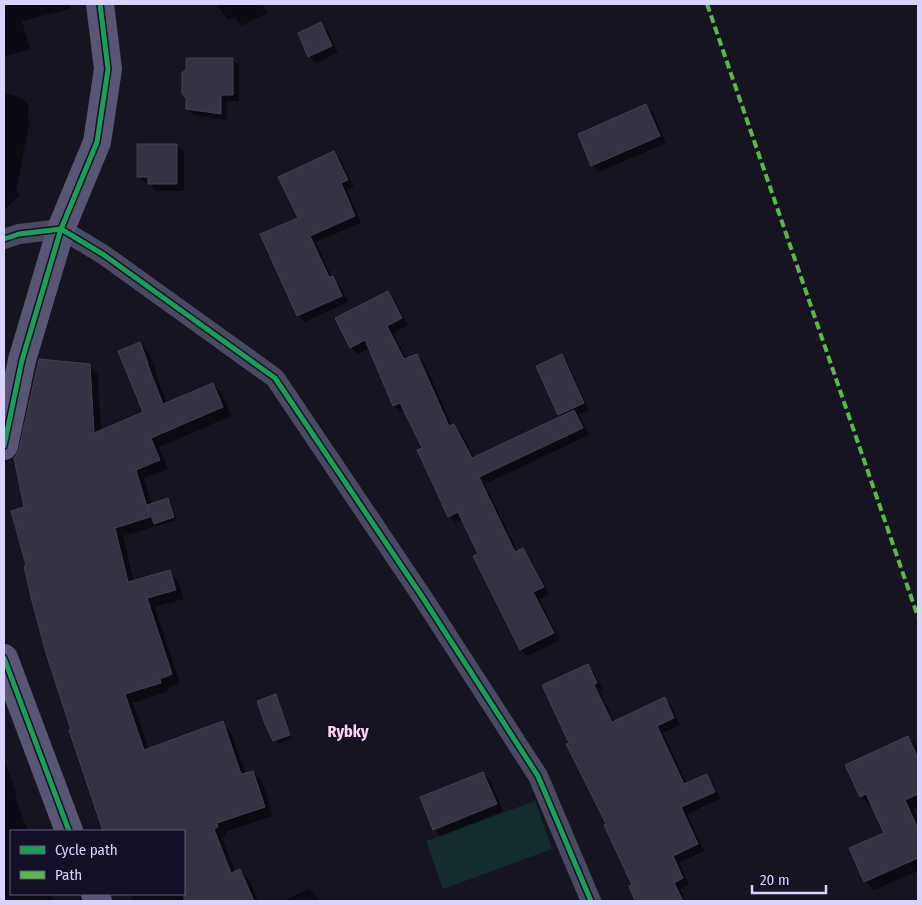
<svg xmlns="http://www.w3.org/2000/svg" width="922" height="905" viewBox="0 0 922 905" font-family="'Fira Sans Condensed',sans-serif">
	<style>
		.green { fill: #132c2d }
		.shadow { fill: #0007 }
		.building { fill: #343243; stroke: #433f54 }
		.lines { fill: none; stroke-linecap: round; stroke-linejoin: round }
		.street { stroke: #4a4962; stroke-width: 20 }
		.secondary { stroke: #575674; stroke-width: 28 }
		.quiet { stroke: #58b947; stroke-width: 4; stroke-dasharray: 8 4; stroke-linecap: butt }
		.cycleway-casing { stroke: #130f26; stroke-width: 8 }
		.cycleway { stroke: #1a9f57; stroke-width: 5 }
		.labels { text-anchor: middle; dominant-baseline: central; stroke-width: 4; stroke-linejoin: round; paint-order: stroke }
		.quarter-label { font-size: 16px; font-weight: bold; fill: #ffd6f0; stroke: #130f26 }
	</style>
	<rect width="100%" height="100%" fill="#161421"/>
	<polygon class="green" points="535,801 552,849 443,889 426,841"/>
	<g class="shadow">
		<polygon points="4,4 69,4 70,9 22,21 30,49 4,57"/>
		<polygon points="217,4 262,4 267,13 242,26 234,17 229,20 222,13"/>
		<polygon points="321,24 328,30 338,53 316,63 309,56 299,33"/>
		<polygon points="232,59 239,66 239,101 227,101 227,120 194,115 187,108"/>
		<polygon points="4,93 20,97 29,105 27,117 30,120 16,191 20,195 4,210 4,167 7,164 4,164"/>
		<polygon points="646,106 653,113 666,143 599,172 592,165"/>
		<polygon points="177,145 184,152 184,191 156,191 149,183 145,183 139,176"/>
		<polygon points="334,152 340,159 354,187 347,190 361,223 316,242 332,277 339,284 348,302 305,322 298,315 300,219"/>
		<polygon points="388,292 394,299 408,325 393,333 407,359 417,355 424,362 452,426 454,425 461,432 475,459 562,417 559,414 562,356 568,363 589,410 578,415 581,418 589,435 485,484 518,552 523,550 529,556 549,594 539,599 560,640 527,656 521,649 480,554 463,519 456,523 449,516 424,449 405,410 401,412 394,405 369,348 358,354 351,347"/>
		<polygon points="140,344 149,353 156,371 155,372 167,404 213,384 222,393 231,416 159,447 168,469 144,478 152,505 168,499 171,502 177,520 123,536 134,582 169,572 178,581 184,599 155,607 180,683 168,688 169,691 133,703 149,750 222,723 231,732 246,774 253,772 262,781 273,816 225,832 226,836 222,838 235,872 240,870 249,879 258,901 134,901 130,894 184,894 184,831 104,831 71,731 73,730 27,566 25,508 89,366 98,375 101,431 144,413"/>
		<polygon points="588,666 594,672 603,690 600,692 615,722 664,699 671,705 680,725 663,733 687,784 706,776 713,782 720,799 687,814 704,851 679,862 689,885 680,889 685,901 642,901 639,898 571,743"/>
		<polygon points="276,696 279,699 292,738 278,744 274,740"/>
		<polygon points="908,738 917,746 918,749 918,807 913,809 918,820 918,871 874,890 865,881 886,833 872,804 869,805 861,796"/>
		<polygon points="4,759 17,795 15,796 28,831 11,831 11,894 51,894 54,901 4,901"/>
		<polygon points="483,773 490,780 503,811 441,836 434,829"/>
		<polygon points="309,889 318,898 319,901 282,901"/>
	</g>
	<g class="building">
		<polygon points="321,22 332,46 308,57 298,33"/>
		<polygon points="186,58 233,58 233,95 221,95 221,114 186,109 186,98 182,94 182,73 186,69"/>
		<polygon points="646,104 660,136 591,166 578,134"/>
		<polygon points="137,144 177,144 177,184 148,184 148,177 137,177"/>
		<polygon points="334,151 348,180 341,183 355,216 310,236 329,277 333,276 342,296 297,316 260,234 298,218 278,177"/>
		<polygon points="388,291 402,318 387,326 404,359 417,354 449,426 454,424 472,458 574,410 583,428 479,477 515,552 523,548 544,587 533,592 554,633 520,650 473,556 478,554 458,512 448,517 432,482 417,450 422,448 400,403 393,406 365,340 350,348 335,318"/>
		<polygon points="140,342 148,363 147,363 163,404 213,383 223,407 151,438 160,460 136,470 150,517 115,528 128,582 170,570 176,590 147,598 172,674 160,679 161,683 125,694 144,750 223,721 241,774 253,771 265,807 217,823 218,827 214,829 231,873 240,869 254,901 184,901 184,831 103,831 69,730 71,730 46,653 32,601 24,566 26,565 11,511 24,507 14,458 16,456 19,449 39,359 90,364 94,433 143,412 118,351"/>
		<polygon points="562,354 584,403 558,415 536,366"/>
		<polygon points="168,498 174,517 154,524 147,505"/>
		<polygon points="588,664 597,683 594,685 612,722 665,697 674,718 657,726 684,784 707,774 715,792 681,807 698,844 673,856 683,878 674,883 683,901 635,901 629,886 632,885 604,825 606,824 566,744 569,743 542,685"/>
		<polygon points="276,694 290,735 273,741 265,724 257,701"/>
		<polygon points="908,736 918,758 918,794 905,800 918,829 918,858 864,882 849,848 884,833 866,794 860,797 845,765"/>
		<polygon points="483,772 497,804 433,830 420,797"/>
	</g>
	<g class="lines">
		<polyline class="street" points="4,239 19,234 61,229 104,255 275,378 423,598 538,776 591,901"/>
		<g class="secondary">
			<polyline points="4,446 22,360 61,229 97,142 108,69 100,4"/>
			<polyline points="4,658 69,831"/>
			<polyline points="95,894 98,901"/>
		</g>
		<polyline class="quiet" points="707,4 918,617"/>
		<g class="cycleway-casing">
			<g id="cycleway">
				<polyline points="4,239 19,234 61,229 104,255 275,378 423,598 538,776 591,901"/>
				<polyline points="4,446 22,360 61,229 97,142 108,69 100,4"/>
				<polyline points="4,658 69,831"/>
			</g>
		</g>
		<use href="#cycleway" class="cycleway"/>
	</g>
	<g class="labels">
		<g class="quarter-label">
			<text x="348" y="731">Rybky</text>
		</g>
	</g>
	<rect width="922" height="905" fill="none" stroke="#d9d4ff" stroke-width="10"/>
	<rect x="10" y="830" width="175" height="65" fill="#130f26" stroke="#625e7d"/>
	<rect x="20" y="846" width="25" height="8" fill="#1a9f57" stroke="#625e7d"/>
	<text x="55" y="855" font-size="15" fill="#d9d4ff">Cycle path</text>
	<rect x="20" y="871" width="25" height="8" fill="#58b947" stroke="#625e7d"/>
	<text x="55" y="880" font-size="15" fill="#d9d4ff">Path</text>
	<path d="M752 885v8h74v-8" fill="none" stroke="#d9d4ff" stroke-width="2.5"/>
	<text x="760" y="885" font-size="15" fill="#d9d4ff" stroke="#130f26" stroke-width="4" paint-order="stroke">20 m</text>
</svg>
